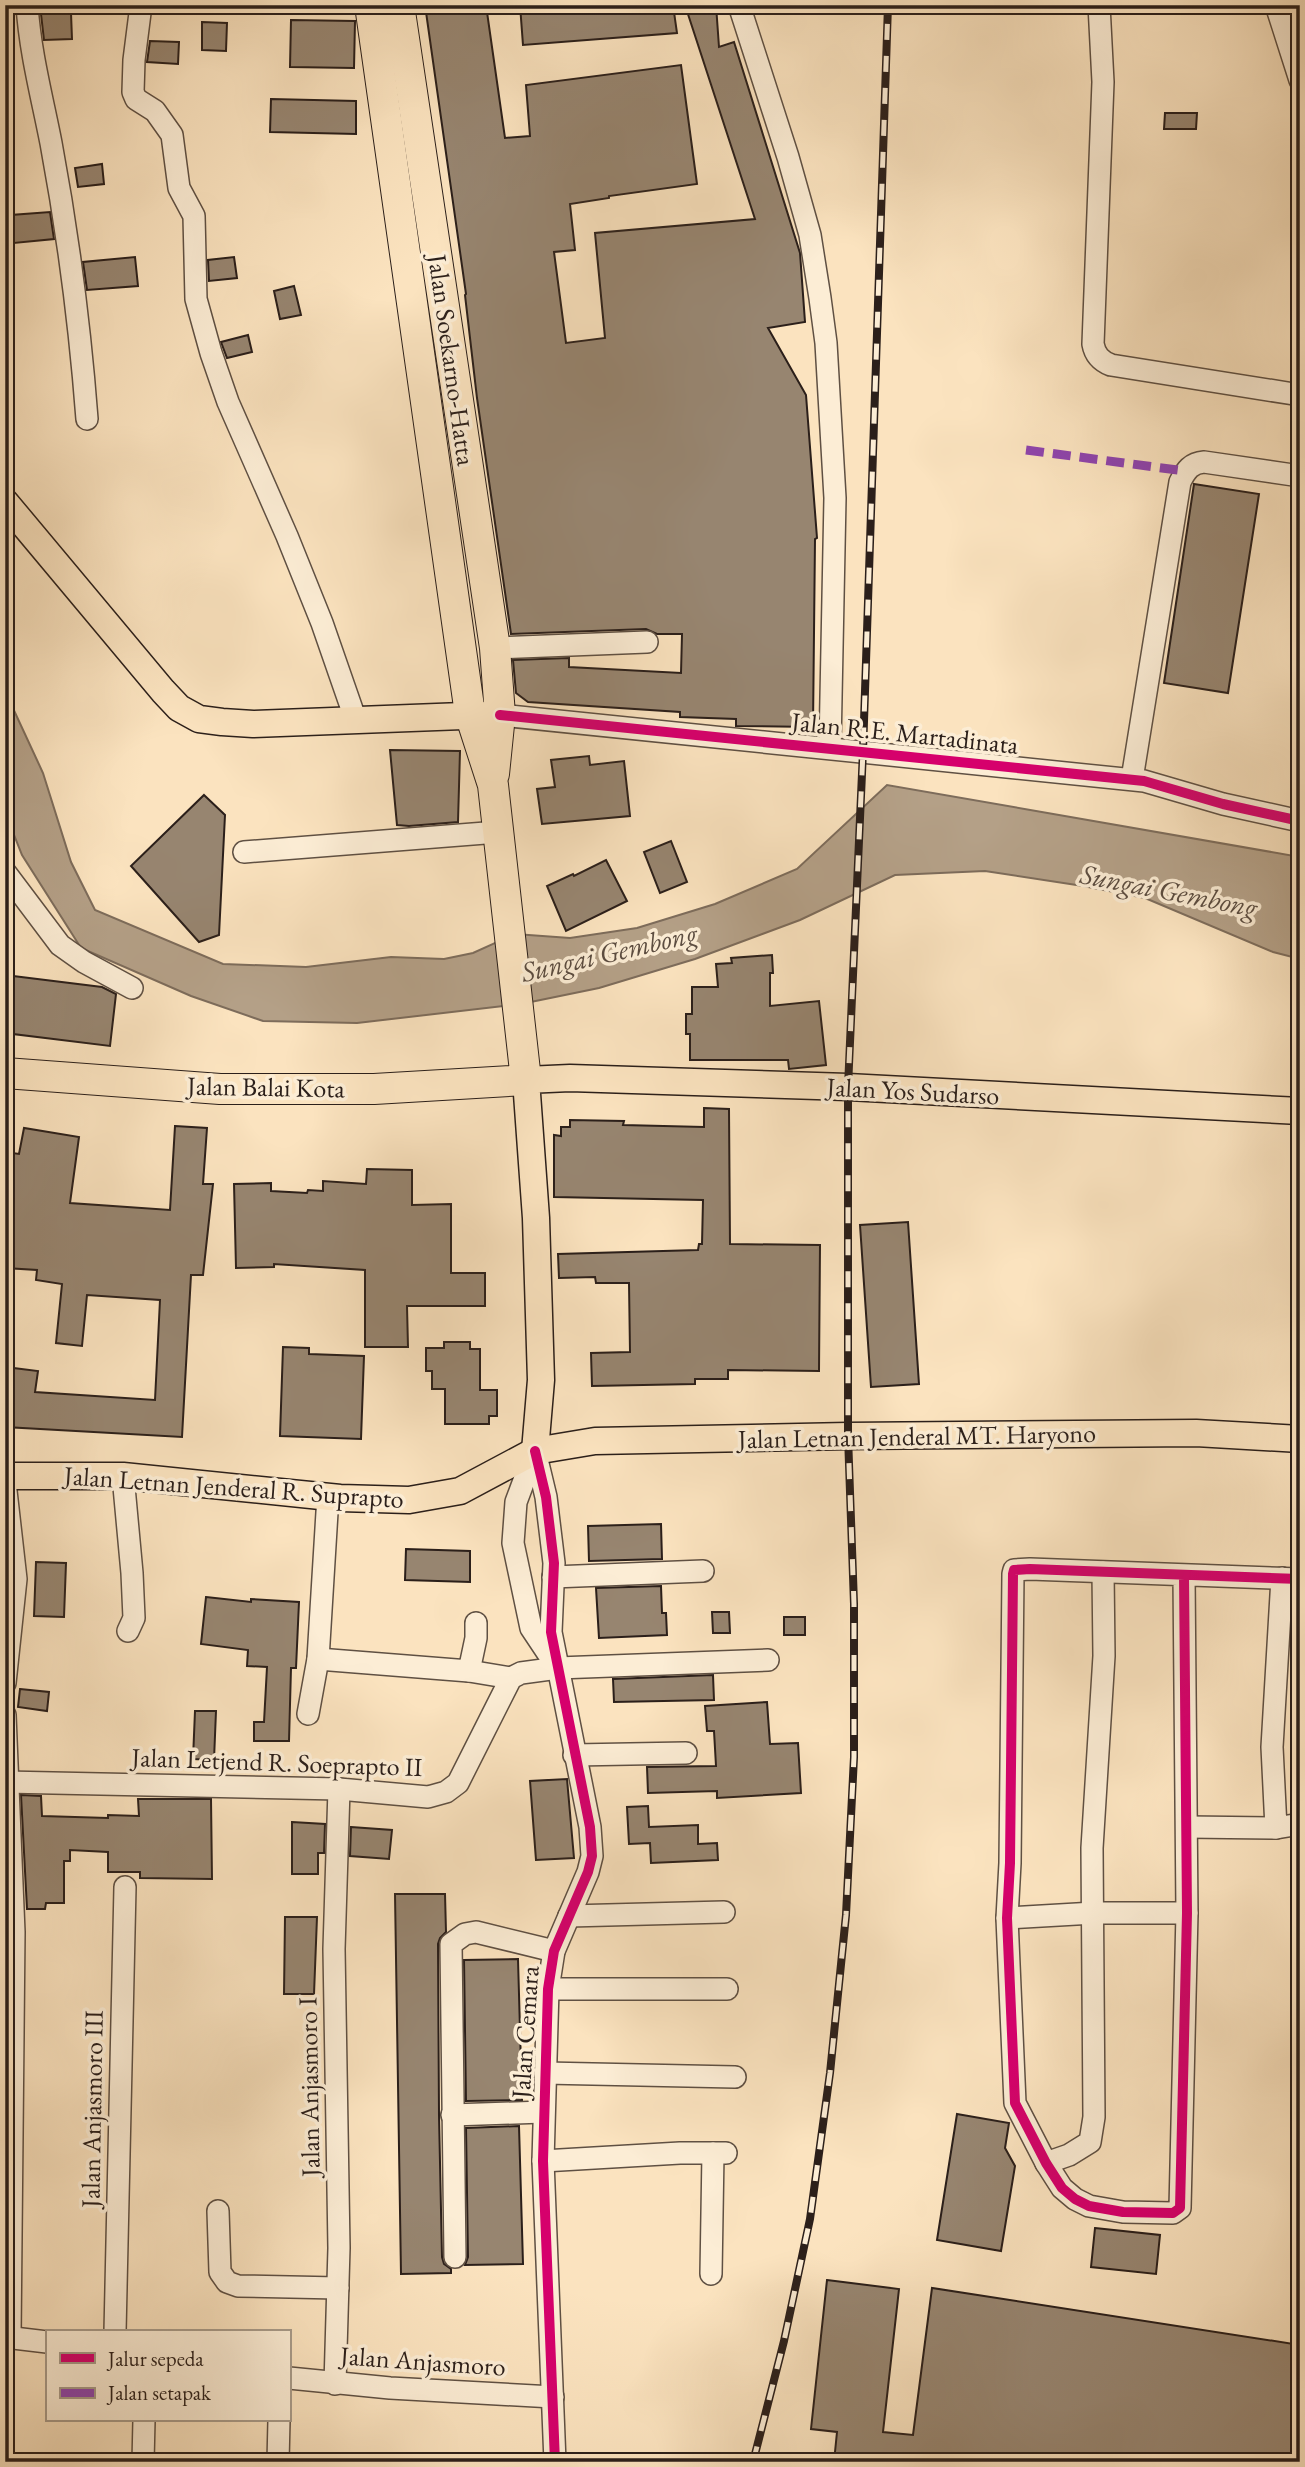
<svg xmlns="http://www.w3.org/2000/svg" width="1305" height="2467" viewBox="0 0 1305 2467" font-family="'EB Garamond',serif">
	<style>
		.water { fill: #b4a087; stroke: #7d6c5b; stroke-width: 2 }
		.building { fill: #978570; stroke: #2b1f1a; stroke-width: 2 }
		.lines { fill: none; stroke-linecap: round; stroke-linejoin: round }
		.minor-casing { stroke: #5f5043; stroke-width: 24 }
		.major-casing { stroke: #2b1f1a; stroke-width: 29 }
		.highway-casing { stroke: #2b1f1a; stroke-width: 32 }
		.minor { stroke: #fcedd5; stroke-width: 21 }
		.major { stroke: #fbe3bf; stroke-width: 26 }
		.highway { stroke: #fbe3bf; stroke-width: 30 }
		.rail-casing { stroke: #2b1f1a; stroke-width: 8 }
		.rail { stroke: #fcedd5; stroke-width: 5; stroke-dasharray: 16; stroke-linecap: butt }
		.quiet { stroke: #8e44ad; stroke-width: 9; stroke-dasharray: 18 9; stroke-linecap: butt }
		.cycleway-casing { stroke: #fcedd5; stroke-width: 15 }
		.cycleway { stroke: #d6006c; stroke-width: 10 }
		.labels { text-anchor: middle; dominant-baseline: central; stroke-width: 7; stroke-linejoin: round; paint-order: stroke }
		.street-label { font-size: 26px; fill: #2b1f1a; stroke: #fcedd5 }
		.water-label { font-size: 28px; font-style: italic; fill: #5b4c40; stroke: #fcedd5 }
	</style>
	<rect width="100%" height="100%" fill="#fbe3bf"/>
	<filter id="stains"><feTurbulence type="fractalNoise" baseFrequency=".00286" numOctaves="4"/><feColorMatrix values="0 0 0 0 .2 0 0 0 0 .09 0 0 0 0 .02 0 0 0 .5 -.17"/></filter>
	<radialGradient id="worn" r=".72"><stop offset=".6" stop-color="#630" stop-opacity="0"/><stop offset="1" stop-color="#630" stop-opacity=".3"/></radialGradient>
	<polygon class="water" points="5,691 43,773 71,862 95,910 223,964 306,967 391,957 444,959 473,953 515,934 570,938 637,928 715,904 797,869 887,785 1300,857 1300,959 1273,952 1145,898 1083,886 985,871 895,875 800,920 695,959 599,988 521,1004 357,1023 263,1021 191,996 81,948 22,855 5,812"/>
	<g class="building">
		<polygon points="425,5 486,5 505,138 530,136 526,85 681,65 697,184 609,196 609,198 570,204 575,250 554,252 566,343 605,338 595,233 755,219 685,5 716,5 719,47 734,42 800,253 805,322 768,328 806,395 817,538 815,539 813,727 736,726 736,719 680,717 680,712 528,702 516,693 513,660 569,658 569,667 681,673 682,634 657,634 646,629 511,634 477,398 465,295 466,294"/>
		<polygon points="520,5 673,5 677,33 523,45"/>
		<polygon points="71,13 72,39 44,40 41,14"/>
		<polygon points="291,20 355,21 354,68 290,67"/>
		<polygon points="202,22 227,23 226,51 202,50"/>
		<polygon points="150,41 179,42 178,64 147,62"/>
		<polygon points="271,99 356,101 356,134 270,132"/>
		<polygon points="1165,113 1197,113 1196,129 1164,129"/>
		<polygon points="102,164 104,184 78,187 75,168"/>
		<polygon points="50,212 54,239 14,243 11,215"/>
		<polygon points="135,257 138,286 87,290 83,262"/>
		<polygon points="234,257 237,278 209,281 208,260"/>
		<polygon points="294,286 301,315 280,319 274,291"/>
		<polygon points="248,335 252,352 227,358 221,342"/>
		<polygon points="1194,484 1259,494 1228,693 1164,683"/>
		<polygon points="390,750 460,751 458,822 409,826 397,825"/>
		<polygon points="589,756 590,765 624,761 630,816 542,824 537,789 555,787 551,760"/>
		<polygon points="204,795 225,815 219,935 199,942 131,866"/>
		<polygon points="671,841 687,882 660,893 644,852"/>
		<polygon points="606,860 627,901 566,931 547,886 573,874 574,876"/>
		<polygon points="772,955 773,973 770,973 770,1006 819,1001 826,1065 789,1069 788,1060 690,1060 690,1034 686,1034 686,1014 692,1014 692,987 718,987 716,964 732,963 731,958"/>
		<polygon points="5,975 102,987 116,994 110,1046 5,1033"/>
		<polygon points="704,1108 729,1109 730,1244 820,1245 819,1371 728,1370 728,1379 695,1379 695,1384 592,1386 591,1353 630,1352 629,1283 596,1283 595,1277 559,1278 558,1254 698,1250 699,1244 702,1244 703,1200 554,1197 554,1135 561,1136 561,1127 570,1127 570,1120 624,1121 623,1125 704,1127"/>
		<polygon points="175,1126 207,1128 203,1184 213,1184 203,1275 191,1275 182,1437 5,1427 5,1367 38,1371 35,1392 155,1400 160,1300 87,1295 82,1346 56,1343 62,1284 36,1280 37,1270 5,1268 5,1152 19,1154 24,1128 79,1137 70,1203 170,1210"/>
		<polygon points="367,1169 412,1170 412,1205 451,1204 451,1273 485,1273 485,1306 407,1306 408,1347 365,1347 365,1270 274,1264 274,1267 236,1268 234,1184 271,1183 271,1191 307,1193 308,1190 323,1191 323,1181 366,1184"/>
		<polygon points="908,1222 919,1384 871,1387 860,1225"/>
		<polygon points="444,1342 470,1342 470,1349 480,1349 480,1390 497,1390 497,1416 489,1416 489,1424 445,1424 445,1389 432,1389 432,1371 426,1371 426,1348 444,1348"/>
		<polygon points="283,1347 309,1348 309,1354 364,1356 361,1439 280,1436"/>
		<polygon points="661,1524 662,1559 589,1561 588,1526"/>
		<polygon points="406,1549 470,1551 470,1582 405,1580"/>
		<polygon points="36,1562 66,1563 64,1617 34,1616"/>
		<polygon points="661,1586 662,1613 666,1613 667,1635 599,1638 596,1588"/>
		<polygon points="206,1597 251,1602 251,1599 299,1602 296,1668 291,1668 289,1741 254,1741 254,1722 264,1722 267,1667 247,1666 248,1650 201,1644"/>
		<polygon points="712,1612 729,1612 730,1633 713,1633"/>
		<rect x="784" y="1617" width="21" height="18"/>
		<polygon points="713,1675 714,1700 614,1702 613,1679"/>
		<polygon points="20,1689 49,1692 47,1711 18,1707"/>
		<polygon points="767,1702 770,1744 798,1743 801,1793 717,1798 717,1791 648,1793 647,1767 716,1766 714,1731 707,1731 705,1706"/>
		<polygon points="195,1711 216,1711 214,1760 193,1759"/>
		<polygon points="567,1779 574,1858 536,1860 530,1781"/>
		<polygon points="21,1795 41,1796 42,1816 108,1818 108,1815 139,1816 138,1799 211,1799 212,1879 140,1878 140,1872 108,1872 108,1852 70,1850 70,1861 64,1861 64,1903 46,1903 45,1909 27,1909"/>
		<polygon points="648,1806 649,1827 698,1825 698,1844 717,1843 718,1860 651,1863 650,1843 629,1844 627,1807"/>
		<polygon points="292,1822 325,1824 324,1853 318,1853 318,1874 292,1874"/>
		<polygon points="351,1827 392,1830 389,1859 350,1856"/>
		<polygon points="395,1894 445,1894 446,1932 440,1938 438,1944 439,2115 442,2257 444,2264 451,2269 451,2273 401,2274"/>
		<polygon points="285,1917 317,1917 314,1994 284,1994"/>
		<polygon points="518,1959 522,2100 466,2101 464,1960"/>
		<polygon points="957,2114 1009,2123 1005,2148 1015,2166 1001,2251 937,2240"/>
		<polygon points="519,2126 523,2264 465,2265 468,2257 466,2128"/>
		<polygon points="1095,2228 1160,2235 1156,2274 1091,2267"/>
		<polygon points="827,2280 899,2289 883,2432 913,2435 932,2288 1300,2345 1300,2441 1297,2462 834,2462 837,2432 811,2429"/>
	</g>
	<g class="lines">
		<g class="minor-casing">
			<g id="minor">
				<path d="M27,5C30,52 42,97 51,143C68,234 80,327 87,419"/>
				<polyline points="141,5 134,60 133,92 136,99 155,111 172,135 179,188 194,216 196,299 211,353 228,402 287,536 322,623 355,718"/>
				<polyline points="739,5 788,157 810,235 820,298 826,343 835,498 830,747"/>
				<path d="M1099,5L1103,82L1093,344C1095,355 1101,361 1111,365L1300,395"/>
				<polyline points="1276,5 1300,80"/>
				<polyline points="495,648 647,642"/>
				<polyline points="500,715 1144,781 1223,804 1300,821"/>
				<path d="M1132,779L1180,482C1186,470 1191,463 1204,462L1300,476"/>
				<polyline points="244,852 498,832"/>
				<polyline points="5,872 60,945 84,962 132,988"/>
				<polyline points="535,1451 546,1497 554,1563 551,1632 590,1827 592,1856 588,1872 554,1951 548,1989 543,2161 555,2462"/>
				<polyline points="535,1451 516,1502 513,1543 531,1628 553,1661"/>
				<polyline points="123,1476 132,1573 134,1618 128,1631"/>
				<polyline points="5,1482 16,1579 5,1683"/>
				<polyline points="1184,1576 1187,1913 1180,2208 1173,2213 1123,2212 1089,2206 1075,2199 1062,2188 1046,2163 1015,2103 1007,1918 1010,1863 1013,1574 1014,1570 1030,1569 1300,1579"/>
				<polyline points="553,1577 703,1571"/>
				<polyline points="1282,1578 1272,1747 1276,1828 1300,1824"/>
				<polyline points="318,1659 469,1671 476,1638 476,1623"/>
				<polyline points="469,1671 511,1678"/>
				<polyline points="308,1714 318,1659 328,1496"/>
				<polyline points="5,1715 14,1932 10,2337"/>
				<polyline points="574,1755 686,1753"/>
				<polyline points="5,1782 339,1789 428,1797 446,1792 458,1783 511,1678 521,1673 558,1668 768,1660"/>
				<polyline points="1187,1827 1276,1828"/>
				<polyline points="569,1916 724,1912"/>
				<polyline points="1007,1918 1094,1913 1187,1913"/>
				<polyline points="548,1989 727,1989"/>
				<polyline points="545,2073 735,2077"/>
				<polyline points="452,2115 543,2112"/>
				<polyline points="543,2161 680,2153 726,2153"/>
				<polyline points="1046,2163 1069,2155 1090,2142 1094,2117 1092,1848 1104,1656 1103,1572"/>
				<polyline points="218,2211 220,2272 227,2282 238,2286 338,2288"/>
				<polyline points="455,2257 451,1944 465,1934 476,1932 554,1951"/>
				<polyline points="711,2274 713,2153"/>
				<polyline points="115,2332 125,1887"/>
				<polyline points="5,2337 47,2342"/>
				<polyline points="289,2378 390,2388 553,2397"/>
				<polyline points="335,2384 339,2248 334,1949 339,1789"/>
				<polyline points="143,2462 144,2420"/>
				<polyline points="278,2462 279,2420"/>
			</g>
		</g>
		<g class="major-casing">
			<g id="major">
				<polyline points="5,502 163,691 179,708 199,719 222,722 253,724 489,715"/>
				<polyline points="535,1451 541,1380 536,1218 526,1080 570,1078 848,1087 1300,1111"/>
				<polyline points="5,1476 123,1476 340,1498 409,1500 460,1491 535,1451 595,1441 848,1436 1196,1433 1300,1439"/>
			</g>
		</g>
		<g class="highway-casing">
			<g id="highway">
				<polyline points="399,5 495,648 500,715 494,774"/>
				<polyline points="5,1073 220,1089 374,1089 526,1080 493,785 470,714 370,5"/>
			</g>
		</g>
		<use href="#minor" class="minor"/>
		<use href="#major" class="major"/>
		<use href="#highway" class="highway"/>
		<g class="rail-casing">
			<polyline id="rail" points="753,2462 784,2341 810,2219 830,2073 846,1915 854,1757 854,1604 848,1436 848,1087 863,751 888,5"/>
		</g>
		<use href="#rail" class="rail"/>
		<g class="quiet">
			<polyline points="1026,450 1185,471"/>
			<polyline points="5,1931 14,1932"/>
		</g>
		<g class="cycleway-casing">
			<g id="cycleway">
				<polyline points="500,715 1144,781 1223,804 1300,821"/>
				<polyline points="535,1451 546,1497 554,1563 551,1632 590,1827 592,1856 588,1872 554,1951 548,1989 543,2161 555,2462"/>
				<polyline points="1184,1576 1187,1913 1180,2208 1173,2213 1123,2212 1089,2206 1075,2199 1062,2188 1046,2163 1015,2103 1007,1918 1010,1863 1013,1574 1014,1570 1030,1569 1300,1579"/>
			</g>
		</g>
		<use href="#cycleway" class="cycleway"/>
	</g>
	<g class="labels">
		<g class="street-label">
			<text transform="translate(452 360) rotate(82)">Jalan Soekarno-Hatta</text>
			<text transform="translate(905 733) rotate(6)">Jalan R.E. Martadinata</text>
			<text transform="translate(266 1087) rotate(1)">Jalan Balai Kota</text>
			<text transform="translate(913 1091) rotate(3)">Jalan Yos Sudarso</text>
			<text transform="translate(917 1436) rotate(-1)">Jalan Letnan Jenderal MT. Haryono</text>
			<text transform="translate(234 1487) rotate(4)">Jalan Letnan Jenderal R. Suprapto</text>
			<text transform="translate(277 1762) rotate(2)">Jalan Letjend R. Soeprapto II</text>
			<text transform="translate(525 2032) rotate(-86)">Jalan Cemara</text>
			<text transform="translate(309 2087) rotate(-91)">Jalan Anjasmoro I</text>
			<text transform="translate(92 2109) rotate(-89)">Jalan Anjasmoro III</text>
			<text transform="translate(423 2361) rotate(4)">Jalan Anjasmoro</text>
		</g>
		<g class="water-label">
			<text transform="translate(1169 890) rotate(11)">Sungai Gembong</text>
			<text transform="translate(609 952) rotate(-13)">Sungai Gembong</text>
		</g>
	</g>
	<rect width="1305" height="2467" fill="none" stroke="#fbe3bf" stroke-width="28"/>
	<rect x="7" y="7" width="1291" height="2453" fill="none" stroke="#2b1f1a" stroke-width="3.5"/>
	<rect x="14" y="14" width="1277" height="2439" fill="none" stroke="#2b1f1a" stroke-width="2"/>
	<rect x="46" y="2330" width="245" height="91" fill="#fcedd5" stroke="#a89b8a" stroke-width="2"/>
	<rect x="60" y="2353" width="35" height="10" fill="#d6006c" stroke="#a89b8a" stroke-width="2"/>
	<text x="108" y="2366" font-size="21" fill="#2b1f1a">Jalur sepeda</text>
	<rect x="60" y="2388" width="35" height="10" fill="#8e44ad" stroke="#a89b8a" stroke-width="2"/>
	<text x="108" y="2400" font-size="21" fill="#2b1f1a">Jalan setapak</text>
	<rect width="100%" height="100%" filter="url(#stains)"/>
	<rect width="100%" height="100%" fill="url(#worn)"/>
</svg>
